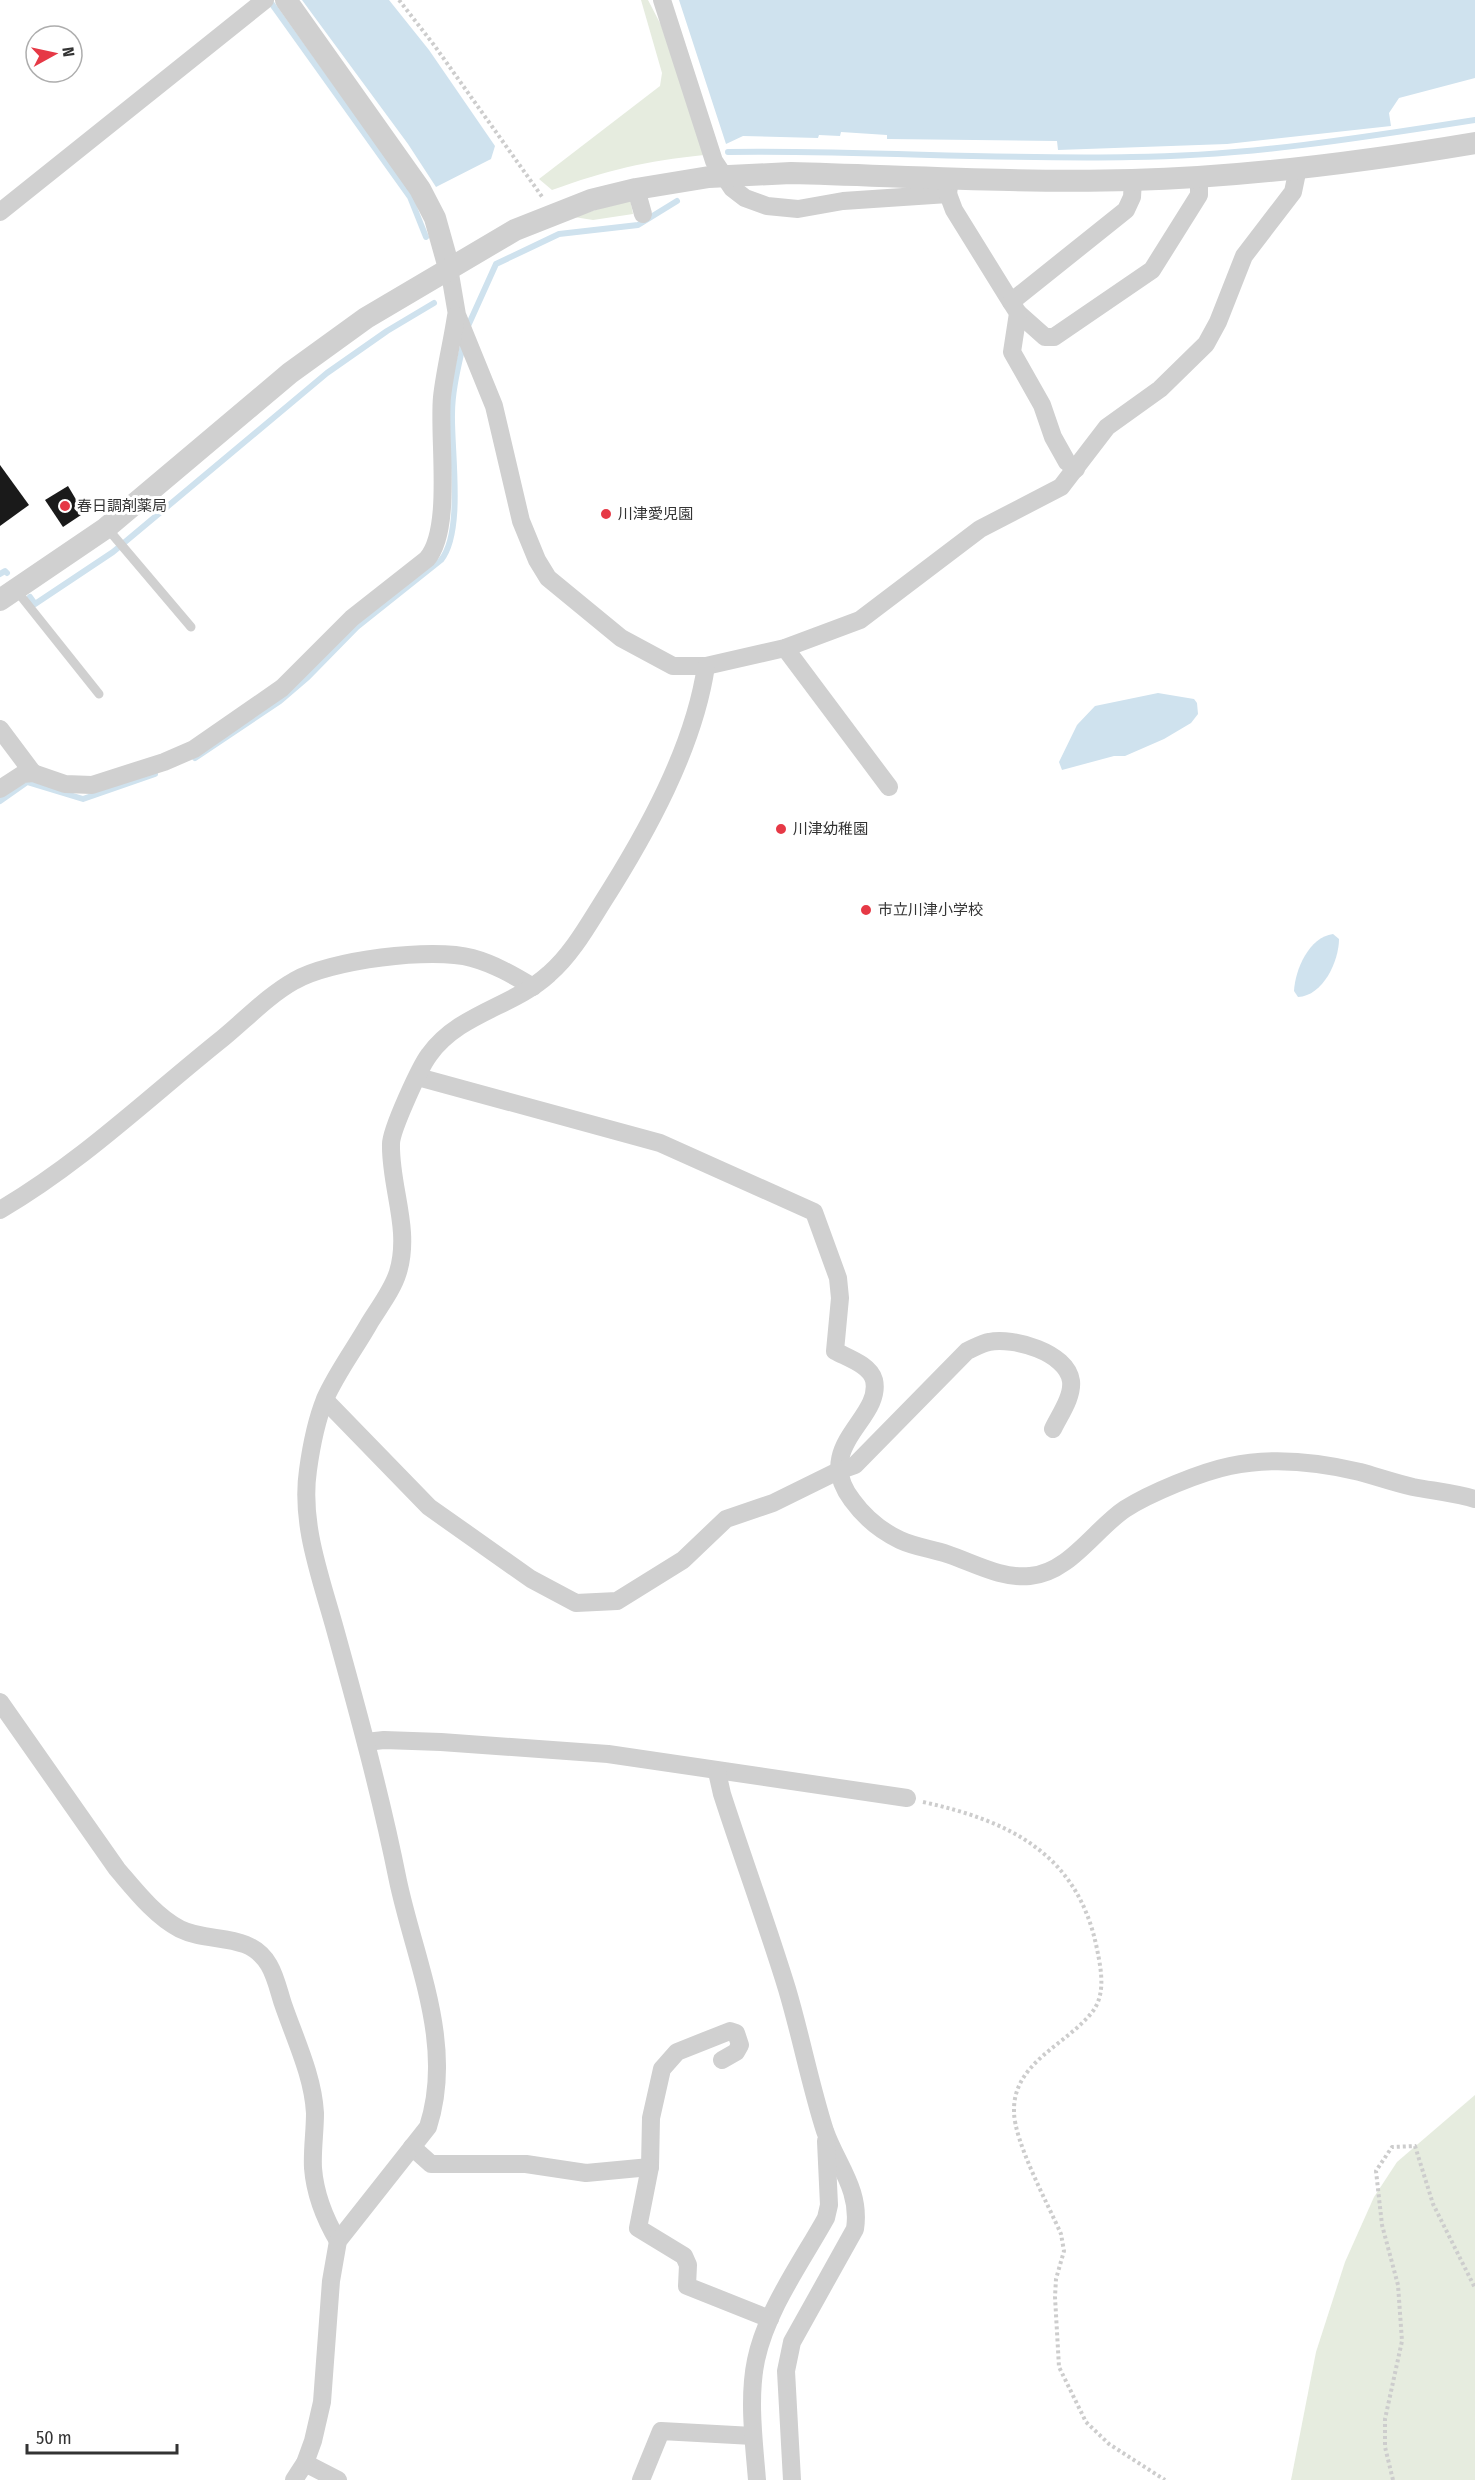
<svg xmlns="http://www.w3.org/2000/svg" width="1475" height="2480" viewBox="0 0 1475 2480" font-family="'Fira Sans Condensed','Noto Sans JP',sans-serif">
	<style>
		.green { fill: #e6ecdf }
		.water { fill: #cfe2ee }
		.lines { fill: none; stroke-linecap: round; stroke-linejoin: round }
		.stream { stroke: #cfe2ee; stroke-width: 6 }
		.building { fill: #1a1a1a }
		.path { stroke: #cdcdcd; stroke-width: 4; stroke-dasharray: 3 3; stroke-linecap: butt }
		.service { stroke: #d0d0d0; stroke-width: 9 }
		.minor { stroke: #d0d0d0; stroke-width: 18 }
		.tertiary { stroke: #d0d0d0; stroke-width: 22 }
		.poi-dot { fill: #e63946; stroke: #fff; stroke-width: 2 }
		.labels { text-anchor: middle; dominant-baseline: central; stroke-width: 6; stroke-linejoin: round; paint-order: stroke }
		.poi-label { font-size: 15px; fill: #333; stroke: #fff; text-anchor: start }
	</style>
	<rect width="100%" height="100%" fill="#fff"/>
	<g class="green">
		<path d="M641,0H648L661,25L704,155C645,161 608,170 552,190L539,179L660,86L662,73Z"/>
		<polygon points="630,199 633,214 593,220 574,217"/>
		<polygon points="1475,2095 1475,2480 1291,2480 1316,2352 1345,2262 1374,2197 1397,2162"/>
	</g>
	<g class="water">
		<polygon points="302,0 389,0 429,50 495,146 491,159 436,187 408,144"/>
		<polygon points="679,0 1475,0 1475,78 1399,98 1389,113 1391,126 1227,144 1058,150 1057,141 887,139 887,135 841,132 840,136 819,135 818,138 743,136 726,144"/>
		<polygon points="1158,693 1194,699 1197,703 1198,714 1191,723 1164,739 1125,756 1114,756 1062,770 1059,762 1077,725 1095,706"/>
		<path d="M1333,934L1339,939C1339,961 1323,996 1298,997L1294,991C1295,970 1309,937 1333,934Z"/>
	</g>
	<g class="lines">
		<g class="stream">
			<polyline points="269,0 410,197 426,237"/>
			<path d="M728,152C862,150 997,160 1132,157C1247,156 1361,138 1475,120"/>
			<polyline points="468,326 496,264 559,234 638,225 677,201"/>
			<polyline points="0,574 5,571 7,573"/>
			<polyline points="30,597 35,604 113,552 327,373 387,331 434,303"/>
			<path d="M195,758L280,701L308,677L357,627L441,560C464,532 451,450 452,414C452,391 458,368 463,345"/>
			<polyline points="0,801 27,782 83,799 155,774"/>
		</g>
	</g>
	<g class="building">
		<polygon points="0,465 29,505 0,526"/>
		<polygon points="68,486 84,513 63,527 45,500"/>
	</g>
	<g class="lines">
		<g class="path">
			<polyline points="399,0 434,45 543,198"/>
			<path d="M923,1802C1010,1821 1078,1854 1097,1949C1101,1969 1106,1993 1093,2011C1067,2045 1013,2062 1014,2111C1014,2142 1048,2204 1061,2234L1064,2251L1056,2279L1055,2297L1059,2367L1086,2422L1109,2444L1165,2480"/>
			<polyline points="1393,2480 1385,2447 1385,2419 1402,2341 1398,2285 1382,2225 1376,2171 1392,2147 1415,2146 1433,2204 1475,2288"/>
		</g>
		<g class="service">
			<polyline points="107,528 191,627"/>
			<polyline points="16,590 99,694"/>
		</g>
		<g class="minor">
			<polyline points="662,0 714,161 732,188 745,198 767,206 798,209 843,201 948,194 950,178"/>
			<polyline points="636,189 643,214"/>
			<polyline points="948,194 954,210 1011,302"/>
			<polyline points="0,212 265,0"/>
			<polyline points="449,268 457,315 494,406 521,521 537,560 548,578 621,638 673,666 706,666 785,648 860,620 980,529 1061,487 1107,427 1160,389 1206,344 1218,322 1244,256 1293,192 1298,168"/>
			<polyline points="1018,313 1045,337 1054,337 1152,270 1199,195 1199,177"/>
			<polyline points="1076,469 1067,462 1053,437 1042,405 1012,352 1018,313 1011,302 1126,210 1132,197 1133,180"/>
			<polyline points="785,648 889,787"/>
			<polyline points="0,729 33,773"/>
			<path d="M0,789L23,774L33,773L65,784L92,785L164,762L194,749L282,688L352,618L427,559C453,529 438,438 442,397C445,370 452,343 456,316"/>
			<path d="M418,1077L660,1143L814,1212L838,1278L840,1298L835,1351C848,1358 870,1365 874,1380C883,1419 811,1446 852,1500C865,1518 879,1530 900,1540C915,1547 932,1549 947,1554C974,1563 1001,1579 1030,1576C1069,1573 1095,1529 1125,1509C1150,1493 1201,1472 1230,1466C1272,1457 1319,1462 1360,1472C1378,1477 1395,1483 1413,1487C1434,1491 1454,1493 1475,1499"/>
			<path d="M0,1210C82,1162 149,1097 223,1038C246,1019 269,995 294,981C329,960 433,947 472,958C494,964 513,975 533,987"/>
			<path d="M325,1400L429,1507L531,1579L576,1603L617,1601L683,1560L726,1519L773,1503L838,1471L855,1465L967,1351C974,1348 982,1343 989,1342C1013,1337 1067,1352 1071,1381C1073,1397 1059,1416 1053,1429"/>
			<path d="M0,1702L117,1869C135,1890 155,1916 180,1929C210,1944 249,1931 269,1965C276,1977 279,1992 283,2004C295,2039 313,2076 315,2113C315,2132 312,2150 313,2168C315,2194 325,2219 338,2241"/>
			<polyline points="366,1742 384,1740 441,1742 608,1754 907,1798"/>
			<path d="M717,1772L722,1794C743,1859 767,1924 787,1989C801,2036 810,2084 825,2131C837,2165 861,2190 855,2229L792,2342L786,2371L792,2480"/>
			<polyline points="722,2060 736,2052 740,2045 736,2033 730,2031 677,2052 662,2069 651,2118 650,2167 638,2228 684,2256 688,2265 687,2286 770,2319"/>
			<polyline points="412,2147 431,2164 526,2164 586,2173 650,2167"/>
			<polyline points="305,2463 338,2480"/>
			<path d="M294,2480L305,2463L313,2441L322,2402L331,2281L338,2241L428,2127C455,2044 415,1961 398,1881C381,1796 358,1712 335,1629C321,1578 300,1524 308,1470C311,1448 317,1419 325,1399C337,1372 356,1347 370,1322C380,1306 393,1289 398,1272C411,1229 390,1187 391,1144C391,1130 420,1067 429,1055C459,1013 513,1007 549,974C571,955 587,927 602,903C646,834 694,748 706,666"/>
			<polyline points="641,2480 661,2431 753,2436"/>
			<path d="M757,2480C754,2442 748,2398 756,2360C767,2309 801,2263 826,2218L829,2205L826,2141"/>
		</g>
		<g class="tertiary">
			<polyline points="286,0 420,189 435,218 449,268"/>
			<path d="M0,600L106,528L290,373L366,318L515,230L591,200L636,189L709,177L791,173C904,176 1018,183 1132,180C1247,177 1362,162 1475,143"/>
		</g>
	</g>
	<g class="poi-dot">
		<circle cx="65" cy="506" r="6"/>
		<circle cx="606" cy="514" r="6"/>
		<circle cx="781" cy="829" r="6"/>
		<circle cx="866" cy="910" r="6"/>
	</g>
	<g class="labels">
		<g class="poi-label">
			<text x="77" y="506">春日調剤薬局</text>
			<text x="618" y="514">川津愛児園</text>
			<text x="793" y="829">川津幼稚園</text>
			<text x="878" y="910">市立川津小学校</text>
		</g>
	</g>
	<g transform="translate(54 54) rotate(82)"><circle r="28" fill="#ffffff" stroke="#adadad" stroke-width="1.5"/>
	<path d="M0-4.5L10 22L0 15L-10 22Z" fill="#e63946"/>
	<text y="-9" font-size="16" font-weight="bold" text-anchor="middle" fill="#333333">N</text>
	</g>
	<path d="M27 2444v9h150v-9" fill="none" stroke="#333333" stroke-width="3"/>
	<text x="36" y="2444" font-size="18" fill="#333333" stroke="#ffffff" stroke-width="4.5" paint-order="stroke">50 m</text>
</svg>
